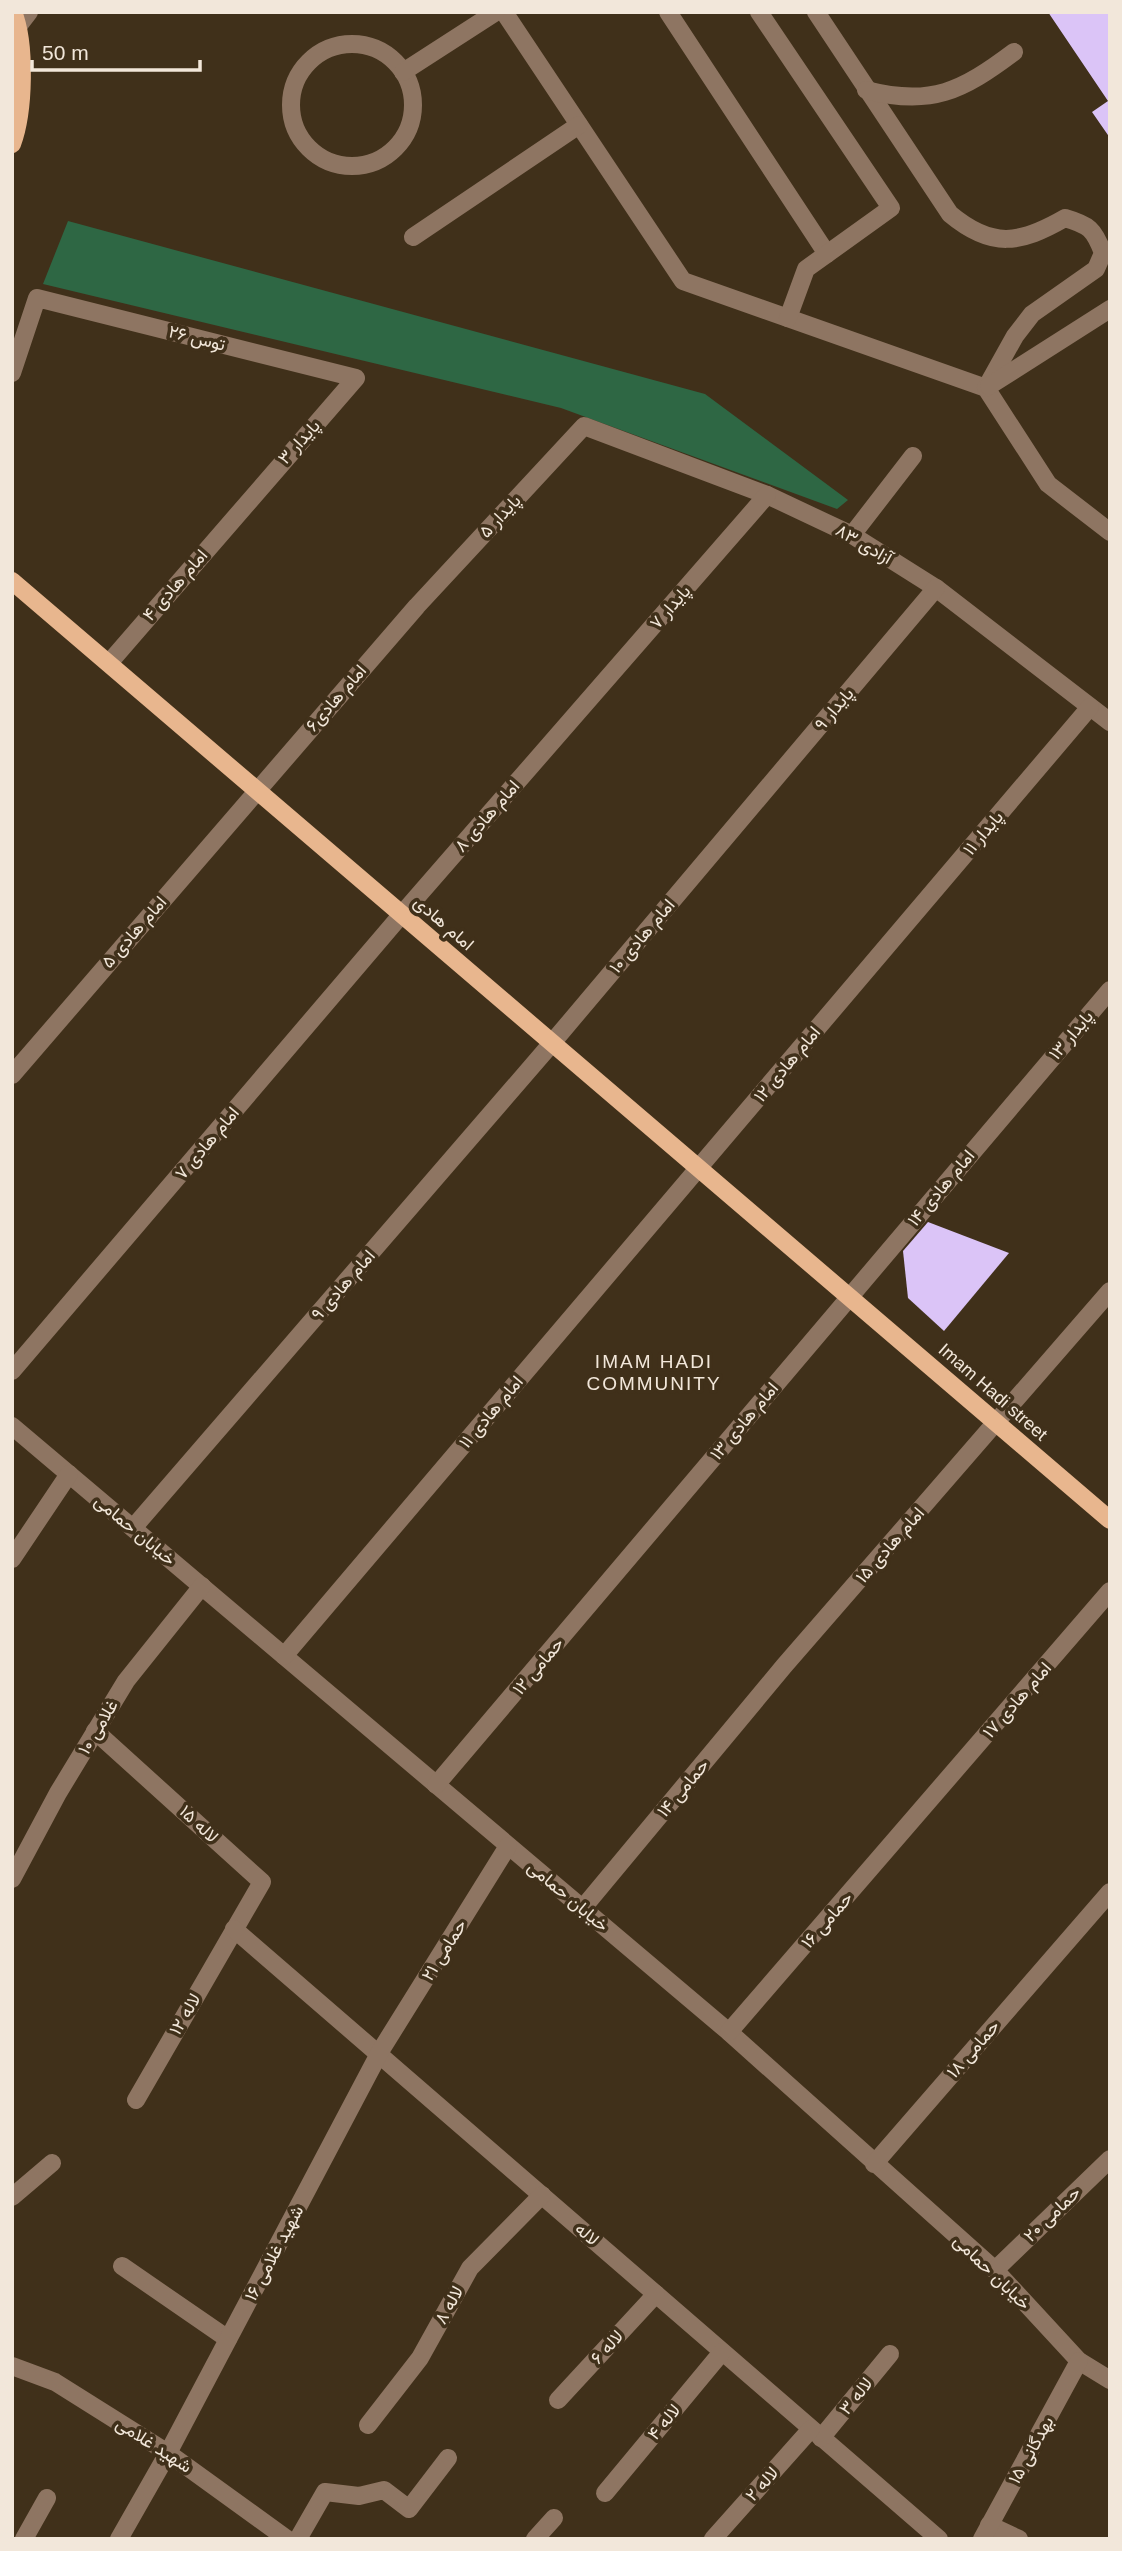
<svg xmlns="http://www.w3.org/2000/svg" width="1122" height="2551" viewBox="0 0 1122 2551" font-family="Arial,Vazirmatn,sans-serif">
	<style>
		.green { fill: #2e6744 }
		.building { fill: #dbc4f7 }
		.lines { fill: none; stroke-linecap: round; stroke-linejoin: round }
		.minor { stroke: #8e7562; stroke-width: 18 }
		.major { stroke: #e8b68e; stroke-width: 18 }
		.labels { text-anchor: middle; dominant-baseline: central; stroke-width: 7; stroke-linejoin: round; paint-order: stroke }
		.street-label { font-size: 18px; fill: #f2e7da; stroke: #40301a }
		.neighbourhood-label { font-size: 19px; letter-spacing: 2px; fill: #f2e7da; stroke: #40301a }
	</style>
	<rect width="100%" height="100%" fill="#40301a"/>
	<polygon class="green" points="68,221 705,394 848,500 837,509 561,408 43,284"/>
	<g class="building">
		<polygon points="1048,12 1110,12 1110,138 1092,112 1108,101"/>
		<polygon points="928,1222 1009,1253 944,1331 908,1298 903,1251"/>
	</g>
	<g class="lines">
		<g class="minor">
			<polyline points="504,12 683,281 986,388 1048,484 1110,532"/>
			<polyline points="668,12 827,254"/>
			<polyline points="759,12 891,208 806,269 788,318"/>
			<path d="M816,12L950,214C992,249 1020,244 1065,218C1089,225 1094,229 1103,253L1096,269L1032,314L1015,336L986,388"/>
			<polyline points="19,25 29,12"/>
			<circle cx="352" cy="105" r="61"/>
			<polyline points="403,72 496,12"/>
			<path d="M866,90C931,107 962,91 1014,52"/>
			<polyline points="413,237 579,125"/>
			<polyline points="12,373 37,298 356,378 109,663"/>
			<polyline points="989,386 1110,309"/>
			<polyline points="852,535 913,456"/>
			<polyline points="12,1075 417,606 584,426 767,495 852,535 936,588 1110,722"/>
			<polyline points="12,1371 402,914 767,495"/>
			<polyline points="12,1426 729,2032 995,2270 1079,2361 1110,2380"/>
			<polyline points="133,1528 552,1043 936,588"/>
			<polyline points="12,1559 69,1474"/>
			<polyline points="284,1656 1090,707"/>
			<polyline points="95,1731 262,1882 136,2100"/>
			<polyline points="436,1785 1110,990"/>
			<polyline points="12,1879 58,1793 126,1681 202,1586"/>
			<polyline points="582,1909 784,1666 1110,1291"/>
			<polyline points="234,1929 939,2539"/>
			<polyline points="729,2032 1110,1591"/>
			<polyline points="874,2164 1110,1892"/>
			<polyline points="12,2197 52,2163"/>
			<polyline points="122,2266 228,2339"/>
			<polyline points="995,2270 1110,2159"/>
			<polyline points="12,2366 55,2382 168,2453 287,2539"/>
			<polyline points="558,2400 656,2294"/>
			<polyline points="368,2425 420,2358 470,2268 542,2195"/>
			<polyline points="821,2438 890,2354"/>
			<polyline points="605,2493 722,2352"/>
			<polyline points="989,2525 1019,2539"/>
			<polyline points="24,2539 47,2498"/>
			<polyline points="119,2539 168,2453 381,2050 508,1846"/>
			<polyline points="298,2539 325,2492 359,2496 384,2490 409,2509 448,2458"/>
			<polyline points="535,2539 554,2518"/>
			<polyline points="713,2539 811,2429"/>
			<polyline points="982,2539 1079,2361"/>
		</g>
		<g class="major">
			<path d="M12,144C24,112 26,44 13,12"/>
			<polyline points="12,581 1110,1520"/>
		</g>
	</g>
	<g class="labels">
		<g class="street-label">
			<text transform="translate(197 338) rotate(14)">توس ۲۶</text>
			<text transform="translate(299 442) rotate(-48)">پایدار ۳</text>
			<text transform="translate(500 516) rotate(-47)">پایدار ۵</text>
			<text transform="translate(864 544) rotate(30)">آزادی ۸۳</text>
			<text transform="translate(175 585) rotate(-49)">امام هادی ۴</text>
			<text transform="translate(670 607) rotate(-49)">پایدار ۷</text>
			<text transform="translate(336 698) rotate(-49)">امام هادی۶</text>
			<text transform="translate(834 709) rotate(-50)">پایدار ۹</text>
			<text transform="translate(487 816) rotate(-49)">امام هادی ۸</text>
			<text transform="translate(983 833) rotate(-50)">پایدار ۱۱</text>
			<text transform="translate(444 923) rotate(41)">امام هادی</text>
			<text transform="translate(134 932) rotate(-49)">امام هادی ۵</text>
			<text transform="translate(642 936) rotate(-50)">امام هادی ۱۰</text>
			<text transform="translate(1071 1035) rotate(-50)">پایدار ۱۳</text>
			<text transform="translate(787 1064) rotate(-50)">امام هادی ۱۲</text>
			<text transform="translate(207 1143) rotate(-50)">امام هادی ۷</text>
			<text transform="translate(941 1188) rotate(-50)">امام هادی ۱۴</text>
			<text transform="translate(343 1285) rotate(-49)">امام هادی ۹</text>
			<text transform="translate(993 1392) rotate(41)">Imam Hadi street</text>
			<text transform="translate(491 1412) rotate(-50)">امام هادی ۱۱</text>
			<text transform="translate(744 1421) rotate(-50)">امام هادی ۱۳</text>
			<text transform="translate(135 1530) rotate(40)">خیابان حمامی</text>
			<text transform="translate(890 1545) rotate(-49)">امام هادی ۱۵</text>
			<text transform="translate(538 1666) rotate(-50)">حمامی ۱۲</text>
			<text transform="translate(1017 1700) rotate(-49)">امام هادی ۱۷</text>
			<text transform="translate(98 1727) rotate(-59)">غلامی ۱۰</text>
			<text transform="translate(683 1788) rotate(-50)">حمامی ۱۴</text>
			<text transform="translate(199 1824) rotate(43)">لاله ۱۵</text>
			<text transform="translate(568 1896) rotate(40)">خیابان حمامی</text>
			<text transform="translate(827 1920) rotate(-49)">حمامی ۱۶</text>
			<text transform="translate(444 1950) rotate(-58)">حمامی ۲۱</text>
			<text transform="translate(185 2014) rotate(-60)">لاله ۱۲</text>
			<text transform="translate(973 2049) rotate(-49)">حمامی ۱۸</text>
			<text transform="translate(1052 2214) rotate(-44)">حمامی ۲۰</text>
			<text transform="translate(587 2234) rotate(41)">لاله</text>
			<text transform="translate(274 2253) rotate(-62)">شهید غلامی ۱۶</text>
			<text transform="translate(992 2272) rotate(44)">خیابان حمامی</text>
			<text transform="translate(449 2305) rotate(-61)">لاله ۸</text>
			<text transform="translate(607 2347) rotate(-47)">لاله ۶</text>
			<text transform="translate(856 2396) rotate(-51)">لاله ۳</text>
			<text transform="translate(664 2422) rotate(-50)">لاله ۴</text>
			<text transform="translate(154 2445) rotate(33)">شهید غلامی</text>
			<text transform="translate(1031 2450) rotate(-61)">بهدگانی ۱۵</text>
			<text transform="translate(762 2484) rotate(-48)">لاله ۲</text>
		</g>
		<g class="neighbourhood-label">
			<text x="654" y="1361">IMAM HADI<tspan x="654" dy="22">COMMUNITY</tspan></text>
		</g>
	</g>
	<rect width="1122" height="2551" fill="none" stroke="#f2e7da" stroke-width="28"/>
	<path d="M32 60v10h168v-10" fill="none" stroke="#f2e7da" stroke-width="3.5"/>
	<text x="42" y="60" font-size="21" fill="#f2e7da" stroke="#40301a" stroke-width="5" paint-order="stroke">50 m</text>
</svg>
